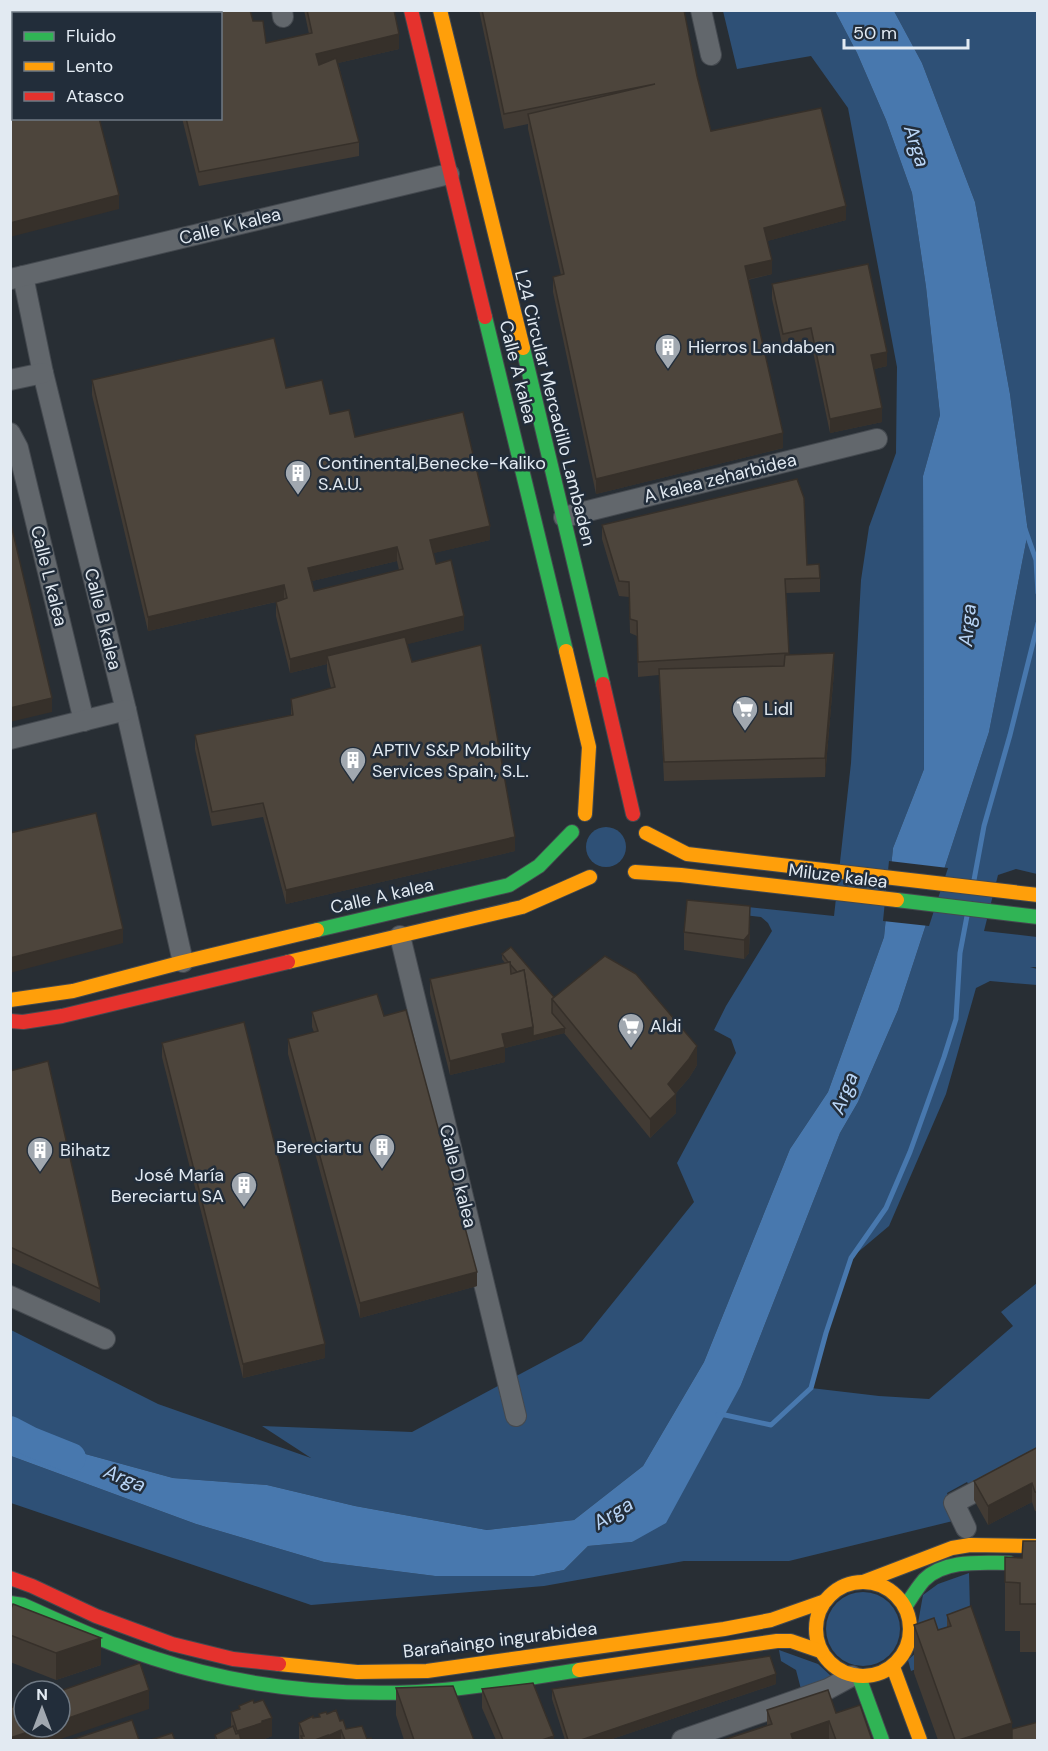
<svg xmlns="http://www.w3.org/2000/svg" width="1048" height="1751" viewBox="0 0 1048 1751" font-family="'DM Sans',sans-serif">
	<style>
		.green { fill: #2e5076 }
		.water { fill: #4878ae }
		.pier { fill: #282e34 }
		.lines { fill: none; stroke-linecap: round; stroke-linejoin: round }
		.stream { stroke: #4878ae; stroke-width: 5 }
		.river { stroke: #4878ae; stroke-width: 30 }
		.street-casing { stroke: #44494f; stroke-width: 22 }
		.fast-casing { stroke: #44494f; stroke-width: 16 }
		.slow-casing { stroke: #44494f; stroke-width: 16 }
		.jam-casing { stroke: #44494f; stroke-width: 16 }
		.street { stroke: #62676c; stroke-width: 20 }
		.fast { stroke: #30b455; stroke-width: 14 }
		.slow { stroke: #ff9f0a; stroke-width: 14 }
		.jam { stroke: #e5322d; stroke-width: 14 }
		.wall { fill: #423b34; fill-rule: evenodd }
		.shaded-wall { fill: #36302a }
		.building { fill: #4d453c; stroke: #36302a; stroke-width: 1.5; fill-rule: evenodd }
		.labels { text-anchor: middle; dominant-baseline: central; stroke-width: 5; stroke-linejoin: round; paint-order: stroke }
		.street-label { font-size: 18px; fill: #e2eaf2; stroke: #222d3a }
		.poi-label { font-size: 18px; fill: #e2eaf2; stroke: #222d3a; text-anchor: start }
		.water-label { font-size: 20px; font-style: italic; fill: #bad6f7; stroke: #222d3a }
	</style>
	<rect width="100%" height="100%" fill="#282e34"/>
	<g class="green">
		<polygon points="723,11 835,11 857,53 886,120 912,193 926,287 940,415 923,476 924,769 893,848 884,937 828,1092 790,1149 704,1362 643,1466 574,1520 487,1530 355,1506 267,1485 173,1478 78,1452 11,1439 11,1330 158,1404 311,1458 262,1426 412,1432 582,1341 694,1202 677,1163 736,1053 731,1039 714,1030 726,1006 772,931 768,923 761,917 691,909 691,901 834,916 851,763 861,580 869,527 896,453 897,367 848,108 811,56 737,69"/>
		<polygon points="894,11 1037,11 1037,874 1016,869 998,875 984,931 1037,937 1037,967 1030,967 1037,969 1037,985 990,981 976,988 946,1094 889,1226 851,1258 811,1388 879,1396 929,1399 1013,1326 1001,1312 1037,1283 1037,1454 971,1488 967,1482 947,1493 957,1520 789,1561 684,1561 544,1586 311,1605 11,1503 11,1456 196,1524 324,1562 435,1576 534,1576 564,1570 588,1546 632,1542 741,1385 840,1133 858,1102 898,1010 989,732 1028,532 1010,394 975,202 922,63"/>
		<circle cx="606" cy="847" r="20"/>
		<polygon points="969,1573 971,1647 911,1671 908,1660 918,1651 918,1623 923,1595 938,1584"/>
		<circle cx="863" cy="1629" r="37"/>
		<polygon points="779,1650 818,1664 831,1676 829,1682 802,1693 796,1670 781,1661"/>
	</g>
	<polygon class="water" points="835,11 894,11 922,63 975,202 1010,394 1028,532 989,732 898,1010 858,1102 840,1133 741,1385 666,1523 632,1542 588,1546 564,1570 534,1576 435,1576 324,1562 196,1524 11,1456 10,1438 78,1452 173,1478 267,1485 355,1506 487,1530 574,1520 643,1466 704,1362 790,1149 828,1092 884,937 893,848 924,769 923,476 940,415 926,287 912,193 886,120 857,53"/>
	<polygon class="pier" points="889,861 948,868 929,926 883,921"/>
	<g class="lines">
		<g class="stream">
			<polyline points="1024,526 1036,560 1038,593"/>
			<polyline points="974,880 984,826 1010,735 1038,623"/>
			<polyline points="718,1415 725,1415 771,1425 811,1388 826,1333 851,1258 886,1208 910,1152 944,1057 956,1019 960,953 967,916"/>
		</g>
		<polyline class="river" points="10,1431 31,1442 71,1458"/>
		<g class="street-casing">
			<g id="street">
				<polyline points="282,10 283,17"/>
				<polyline points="701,10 711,55"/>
				<polyline points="23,276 43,373 126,710 183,962"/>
				<polyline points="11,279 449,174"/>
				<polyline points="10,380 43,373"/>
				<polyline points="10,433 18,448 84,721"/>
				<polyline points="564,517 877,439"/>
				<polyline points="10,739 126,710"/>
				<polyline points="400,936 516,1416"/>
				<polyline points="10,1296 105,1339"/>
				<polyline points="966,1528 954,1503 1038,1459"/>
				<polyline points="682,1740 828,1689 852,1676"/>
			</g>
		</g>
		<g class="fast-casing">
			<g id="fast">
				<polyline points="485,317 566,651"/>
				<polyline points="523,348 603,684"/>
				<polyline points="897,900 1038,917"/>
				<polyline points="317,930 509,885 539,866 572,832"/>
				<path d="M10,1603L23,1605C66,1624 108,1644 153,1658C238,1686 328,1696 417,1692C472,1689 526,1678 579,1670"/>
				<path d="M905,1607C911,1598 917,1588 924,1580C945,1559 982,1563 1009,1563"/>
				<polyline points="859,1677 882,1740"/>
			</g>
		</g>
		<g class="slow-casing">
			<g id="slow">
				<polyline points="440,10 523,348"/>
				<polyline points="566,651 589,747 585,814"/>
				<polyline points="646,833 687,854 1038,895"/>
				<polyline points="635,872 681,875 897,900"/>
				<polyline points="288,962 522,907 590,877"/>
				<polyline points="10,1000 73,991 183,962 317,930"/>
				<circle cx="863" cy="1629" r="47"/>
				<polyline points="863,1582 952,1548 970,1545 1038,1546"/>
				<polyline points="279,1664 357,1672 427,1671 724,1629 771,1620 825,1601"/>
				<polyline points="893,1667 920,1740"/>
				<polyline points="579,1670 777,1641 791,1641 820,1651"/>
			</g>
		</g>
		<g class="jam-casing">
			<g id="jam">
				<polyline points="411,10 485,317"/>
				<polyline points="603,684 633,814"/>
				<polyline points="10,1021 23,1022 62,1016 288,962"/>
				<polyline points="10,1578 32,1586 96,1616 172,1644 233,1659 279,1664"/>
			</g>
		</g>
		<use href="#street" class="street"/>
		<use href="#fast" class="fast"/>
		<use href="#slow" class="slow"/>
		<use href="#jam" class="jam"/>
	</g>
	<g class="wall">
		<polygon points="154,10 250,10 253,21 266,43 309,34 304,10 394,10 399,49 338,63 359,142 359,156 199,186 182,118 220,118 220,14 155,14"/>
		<polygon points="479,10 684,10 697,76 711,131 846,220 767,241 772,274 748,280 783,448 596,494 553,292 553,277 561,275 528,129 528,124 504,129"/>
		<polygon points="772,284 887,366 874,369 882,422 830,433 811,342 783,348 772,299"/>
		<path d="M92,380L286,388L330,414L355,437L490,540L433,553L436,564L464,630L407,644L412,662L515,851L286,904L263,817L212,826L195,749V735L291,715V699L331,688L327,671V664L290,673L276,616V602L148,631L92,395ZM397,561L399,570L314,591L312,581Z"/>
		<polygon points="602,525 807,565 820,578 820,592 786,593 789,655 834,672 825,777 664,781 659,675 638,677 637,636 630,633 629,597 619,596 602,539"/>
		<polygon points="750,924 749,953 744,959 684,950 684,932"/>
		<polygon points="502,954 554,997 697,1065 689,1078 676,1093 676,1113 650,1138 564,1033 505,1048 505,1062 450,1075 430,994 430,979 505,963 502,959"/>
		<polygon points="312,1012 384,1016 477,1286 360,1318 288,1054 288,1039 314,1032 312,1027"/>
		<polygon points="162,1043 325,1358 243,1378 162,1057"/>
		<polygon points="10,1071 100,1289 100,1303 10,1262"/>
		<polygon points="1038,1447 1038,1512 1035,1511 1032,1502 988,1525 974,1500 974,1481"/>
		<polygon points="1038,1541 1038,1652 1020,1652 1020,1631 1005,1631 1005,1557 1022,1558"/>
		<polygon points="10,1611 101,1665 56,1680 10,1662"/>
		<polygon points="947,1615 1012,1729 1038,1740 938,1740 914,1673 914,1625 938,1630 947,1627"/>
		<polygon points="776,1684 609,1740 565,1740 552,1699 552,1689"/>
		<polygon points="396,1688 474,1740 404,1740 396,1715"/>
		<polygon points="482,1689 554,1740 496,1740 482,1708"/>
		<polygon points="239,1706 272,1736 262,1740 215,1740 215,1735 231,1727 231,1712 239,1709"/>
		<polygon points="767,1710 836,1713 872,1740 723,1740 767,1726"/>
		<polygon points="319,1714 327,1714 340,1721 346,1729 372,1740 299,1740 299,1723 319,1717"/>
	</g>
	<g class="shaded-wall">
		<polygon points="399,34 399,49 316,68 316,54"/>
		<polygon points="119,195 119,209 10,237 10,223"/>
		<polygon points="846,206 846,220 764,242 764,228"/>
		<polygon points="772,260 772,274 745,280 745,266"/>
		<polygon points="887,352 887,366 871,370 871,355"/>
		<polygon points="882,408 882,422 830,433 830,419"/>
		<polygon points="783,433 783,448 596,494 596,479"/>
		<polygon points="490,526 490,540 430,554 430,540"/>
		<polygon points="397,547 397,561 308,582 308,568"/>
		<polygon points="284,585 284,600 148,631 148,617"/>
		<polygon points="464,616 464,630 329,664 327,656 327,664 290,673 290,659"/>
		<polygon points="834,653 834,672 825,777 825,758"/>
		<polygon points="52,698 52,712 10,722 10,708"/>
		<polygon points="515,837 515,851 286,904 286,890"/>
		<polygon points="750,906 749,953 744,959 744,940"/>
		<polygon points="123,929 123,943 10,973 10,958"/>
		<polygon points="533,1027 565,1028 565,1033 505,1048 505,1062 450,1075 450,1061 502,1034"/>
		<polygon points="697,1046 697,1065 689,1078 668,1102 676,1094 676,1113 650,1138 650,1119 668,1084"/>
		<polygon points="477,1272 477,1286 360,1318 360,1303"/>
		<polygon points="325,1344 325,1358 243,1378 243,1364"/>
		<polygon points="1032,1483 1032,1502 988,1525 988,1506"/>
		<polygon points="101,1638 101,1665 56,1680 56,1653"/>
		<polygon points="10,1668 11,1668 10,1696"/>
		<polygon points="776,1674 776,1684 609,1740 581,1740"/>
		<polygon points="149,1690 149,1709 58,1740 10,1740 10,1738 43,1727 60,1727 60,1721"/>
		<polygon points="272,1718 272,1736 262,1740 237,1740 237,1731"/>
		<polygon points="829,1721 829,1740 791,1740 791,1734"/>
		<polygon points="1012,1723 1012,1740 959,1740"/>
		<polygon points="341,1730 341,1740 328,1740 328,1736"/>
		<polygon points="328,1735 328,1740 315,1740"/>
		<polygon points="554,1736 554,1740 542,1740"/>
	</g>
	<g class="building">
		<polygon points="10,10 77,10 78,14 14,14 14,118 99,118 119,195 10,223"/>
		<polygon points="158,10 250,10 253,21 263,21 266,43 312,33 307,10 394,10 399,34 316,54 319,65 336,58 359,142 199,172 186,118 220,118 220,14 159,14"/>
		<polygon points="482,10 684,10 697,76 711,131 821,108 846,206 764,228 772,260 745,266 783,433 596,479 553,277 564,274 528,114 655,84 504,114"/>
		<polygon points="868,264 887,352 871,355 882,408 830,419 811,328 783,334 772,284"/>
		<path d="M274,338L286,388L322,380L330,414L349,410L355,437L463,412L490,526L430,540L436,564L451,560L464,616L290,659L276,602L287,598L284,585L148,617L92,380ZM397,547L403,569L314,591L308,568Z"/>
		<polygon points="797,479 804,498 807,565 819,564 820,578 785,579 789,653 638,662 637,621 630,619 629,582 619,581 602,525"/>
		<polygon points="10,520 52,698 10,708"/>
		<polygon points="405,637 412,662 481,645 515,837 286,890 263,803 212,812 195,735 293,715 291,699 335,687 327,656"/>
		<polygon points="834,653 825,758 664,762 659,669 784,666 785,655"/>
		<polygon points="96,813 123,929 10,958 10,833"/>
		<polygon points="687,900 750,906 749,934 744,940 684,932"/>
		<polygon points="511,947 554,997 552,999 552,1013 565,1028 533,1036 533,1027 524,970 517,972 510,964 510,962 508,962 502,954"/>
		<polygon points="605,956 636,974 697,1046 689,1059 668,1084 676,1094 650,1119 552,999"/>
		<polygon points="510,962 511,974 524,970 533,1027 502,1034 505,1047 450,1061 430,979"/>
		<polygon points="377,994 384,1016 406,1010 477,1272 360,1303 288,1039 318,1031 312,1012"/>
		<polygon points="244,1022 325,1344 243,1364 162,1043"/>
		<polygon points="48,1061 100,1289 10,1247 10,1071"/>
		<polygon points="1038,1447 1038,1493 1035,1492 1032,1483 988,1506 974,1481"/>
		<polygon points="1023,1541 1038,1541 1038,1604 1020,1604 1020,1583 1005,1582 1005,1557 1022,1558"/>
		<polygon points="13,1604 101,1638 56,1653 10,1635 10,1611"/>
		<polygon points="971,1606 1012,1723 959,1740 955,1740 914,1625 934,1618 938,1630 951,1626 947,1615"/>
		<polygon points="770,1656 776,1674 581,1740 568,1740 552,1689"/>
		<polygon points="140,1663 149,1690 60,1721 60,1691"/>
		<polygon points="533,1683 554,1736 542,1740 503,1740 482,1689"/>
		<polygon points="453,1686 474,1740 414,1740 396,1688"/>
		<polygon points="828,1690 836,1713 860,1705 872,1740 836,1740 829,1721 791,1734 793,1740 723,1740 772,1724 767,1710"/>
		<polygon points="253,1700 254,1703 263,1700 272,1718 262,1721 262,1723 237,1731 231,1712 240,1709 239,1706"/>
		<polygon points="24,1703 24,1727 43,1727 10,1738 10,1708"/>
		<polygon points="336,1710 340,1721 343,1720 346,1729 362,1726 367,1739 371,1738 372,1740 345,1740 341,1730 328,1736 328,1735 315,1740 303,1740 301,1736 304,1736 299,1723 313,1716 313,1718 320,1717 319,1714 326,1712 327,1714"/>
		<polygon points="132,1720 139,1740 71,1740"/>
		<polygon points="1038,1722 1038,1740 1012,1740 1012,1729"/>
		<polygon points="233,1726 236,1734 239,1733 241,1740 217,1740 215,1735"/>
		<polygon points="172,1733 175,1740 151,1740"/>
	</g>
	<defs>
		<g id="building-pin" transform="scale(1.35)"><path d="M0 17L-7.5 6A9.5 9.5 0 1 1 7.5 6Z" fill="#a1a8b0" stroke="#222d3a"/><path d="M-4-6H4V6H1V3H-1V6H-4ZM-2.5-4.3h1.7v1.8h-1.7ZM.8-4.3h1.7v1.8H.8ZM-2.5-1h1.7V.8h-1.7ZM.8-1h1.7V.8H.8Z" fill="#fff"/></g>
		<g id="supermarket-pin" transform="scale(1.35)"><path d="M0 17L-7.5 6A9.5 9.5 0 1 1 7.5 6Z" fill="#a1a8b0" stroke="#222d3a"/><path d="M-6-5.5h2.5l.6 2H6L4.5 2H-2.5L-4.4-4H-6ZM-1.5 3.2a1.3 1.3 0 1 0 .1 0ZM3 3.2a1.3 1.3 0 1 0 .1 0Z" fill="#fff"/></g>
	</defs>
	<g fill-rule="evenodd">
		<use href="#building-pin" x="668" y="347"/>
		<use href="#building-pin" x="298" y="473"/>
		<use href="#supermarket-pin" x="745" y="709"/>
		<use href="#building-pin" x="353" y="760"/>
		<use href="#supermarket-pin" x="631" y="1026"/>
		<use href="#building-pin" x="382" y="1147"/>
		<use href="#building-pin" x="40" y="1150"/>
		<use href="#building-pin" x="244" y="1185"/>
	</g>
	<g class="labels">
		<g class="street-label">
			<text transform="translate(230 226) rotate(-14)">Calle K kalea</text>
			<text transform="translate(518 372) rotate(76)">Calle A kalea</text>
			<text transform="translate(555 408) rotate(76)">L24 Circular Mercadillo Lambaden</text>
			<text transform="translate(720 478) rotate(-14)">A kalea zeharbidea</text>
			<text transform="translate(49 576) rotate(76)">Calle L kalea</text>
			<text transform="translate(103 619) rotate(76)">Calle B kalea</text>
			<text transform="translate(838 876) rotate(7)">Miluze kalea</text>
			<text transform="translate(382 896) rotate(-13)">Calle A kalea</text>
			<text transform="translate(458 1176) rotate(76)">Calle D kalea</text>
			<text transform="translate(500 1640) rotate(-7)">Barañaingo ingurabidea</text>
		</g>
		<g class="poi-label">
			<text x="688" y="347">Hierros Landaben</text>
			<text x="318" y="463">Continental,Benecke-Kaliko<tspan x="318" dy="21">S.A.U.</tspan></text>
			<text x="764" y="709">Lidl</text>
			<text x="372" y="750">APTIV S&amp;P Mobility<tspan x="372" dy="21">Services Spain, S.L.</tspan></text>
			<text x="650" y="1026">Aldi</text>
			<text x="362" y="1147" text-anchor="end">Bereciartu</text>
			<text x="60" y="1150">Bihatz</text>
			<text x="224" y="1175" text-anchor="end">José María<tspan x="224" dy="21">Bereciartu SA</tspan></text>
		</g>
		<g class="water-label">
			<text transform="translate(917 146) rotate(72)">Arga</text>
			<text transform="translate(967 625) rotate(-85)">Arga</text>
			<text transform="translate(844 1093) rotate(-69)">Arga</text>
			<text transform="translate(125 1478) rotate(22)">Arga</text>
			<text transform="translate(613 1513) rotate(-32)">Arga</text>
		</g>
	</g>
	<rect width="1048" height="1751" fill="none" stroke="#e2eaf2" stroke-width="24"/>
	<rect x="12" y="12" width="210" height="108" fill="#222d3a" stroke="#6f7984" stroke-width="1.5"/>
	<rect x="24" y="32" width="30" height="9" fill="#30b455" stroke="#6f7984" stroke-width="1.5"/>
	<text x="66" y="42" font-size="18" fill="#e2eaf2">Fluido</text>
	<rect x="24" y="62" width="30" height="9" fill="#ff9f0a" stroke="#6f7984" stroke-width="1.5"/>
	<text x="66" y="72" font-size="18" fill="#e2eaf2">Lento</text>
	<rect x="24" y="92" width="30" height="9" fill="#e5322d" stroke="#6f7984" stroke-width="1.5"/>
	<text x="66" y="102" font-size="18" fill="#e2eaf2">Atasco</text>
	<g transform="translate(42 1709)"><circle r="28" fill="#222d3a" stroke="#6f7984" stroke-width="1.5"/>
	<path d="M0-4.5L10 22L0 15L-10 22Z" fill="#a1a8b0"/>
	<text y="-9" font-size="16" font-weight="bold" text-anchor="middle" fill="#e2eaf2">N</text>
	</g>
	<path d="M844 39v9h124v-9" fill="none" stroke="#e2eaf2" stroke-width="3"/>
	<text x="853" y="39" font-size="18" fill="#e2eaf2" stroke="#222d3a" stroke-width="4.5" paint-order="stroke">50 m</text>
</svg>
